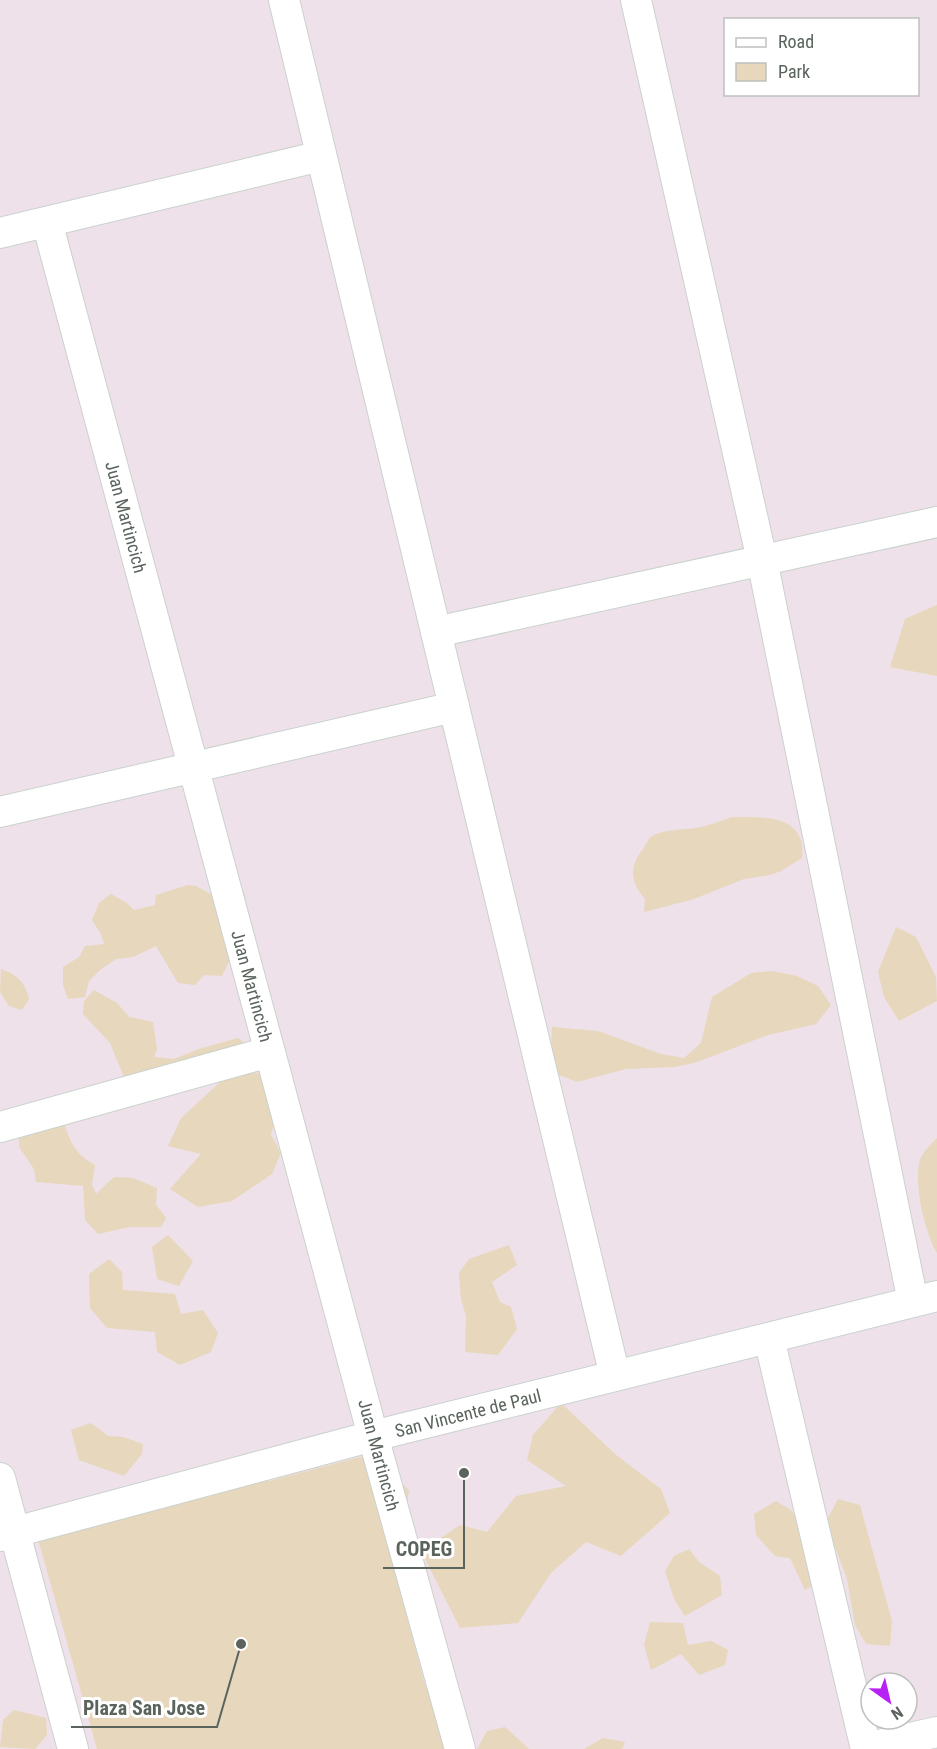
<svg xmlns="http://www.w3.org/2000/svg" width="937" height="1749" viewBox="0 0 937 1749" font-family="'Roboto Condensed',sans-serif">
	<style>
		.green { fill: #e7d7bc }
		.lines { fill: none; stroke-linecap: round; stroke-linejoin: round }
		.street-casing { stroke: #cad2cd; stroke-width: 32 }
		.street { stroke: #fff; stroke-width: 30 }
		.labels { text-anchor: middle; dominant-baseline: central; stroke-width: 6; stroke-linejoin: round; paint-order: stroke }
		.street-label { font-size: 18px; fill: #5a635c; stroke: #fff }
		.leader { fill: none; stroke: #5a635c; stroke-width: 2 }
		.callout-dot { fill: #5a635c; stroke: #fff; stroke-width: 2 }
		.callout-label { font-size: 20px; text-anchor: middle; font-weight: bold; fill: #5a635c; stroke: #fff; stroke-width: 6; stroke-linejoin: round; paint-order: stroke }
	</style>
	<rect width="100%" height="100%" fill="#eee1e9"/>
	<g class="green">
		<polygon points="937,605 937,676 890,667 905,619"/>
		<path d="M732,817C763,817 807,814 802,858L781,871L770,875L744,879L694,899L644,912L645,899C630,882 629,867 643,849C646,844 649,837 654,835C668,829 682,830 696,828C708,826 720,821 732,817Z"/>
		<polygon points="188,885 196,886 218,898 232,955 222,976 204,975 195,985 178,983 156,946 133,957 116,959 100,970 89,981 85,997 68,999 63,985 63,967 79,957 85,946 104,944 101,934 92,920 99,903 111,894 127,903 134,910 155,905 156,895"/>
		<polygon points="896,927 916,937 936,977 937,1001 899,1021 884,997 878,972"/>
		<path d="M1,969C18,975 25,983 29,999L22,1010L9,1006L0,992Z"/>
		<polygon points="772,971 797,976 818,986 831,1005 816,1024 768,1035 697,1062 675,1067 626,1069 577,1082 559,1075 551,1053 552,1027 598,1031 661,1054 684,1058 701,1043 712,997 751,973"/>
		<polygon points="94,990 117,1003 129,1017 153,1022 157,1049 154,1057 174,1059 199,1049 238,1038 252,1049 139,1085 124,1077 110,1043 83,1014 84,1001"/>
		<polygon points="231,1072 264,1073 278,1108 271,1135 281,1153 272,1174 232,1201 198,1207 170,1189 201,1154 168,1146 181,1118"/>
		<path d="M48,1120L65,1126C71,1145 77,1155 95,1165L92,1184L96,1194L114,1177L133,1178L157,1188L156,1205L166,1218L161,1227H130L98,1234L85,1220L83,1186L36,1182L34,1169L19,1147V1130Z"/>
		<path d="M937,1138V1253C925,1233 913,1182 920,1160C922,1153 931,1144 937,1138Z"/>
		<polygon points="168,1235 193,1261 179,1286 157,1279 152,1247"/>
		<polygon points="509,1245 517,1265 492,1282 500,1302 511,1307 517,1329 498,1355 465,1352 466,1316 461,1299 459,1273 469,1259"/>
		<polygon points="109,1259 122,1272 123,1290 175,1294 181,1314 203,1310 218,1333 211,1352 180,1365 157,1352 155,1332 107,1328 90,1308 89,1274"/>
		<polygon points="561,1403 615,1454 661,1489 670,1513 621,1556 586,1542 551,1573 518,1623 460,1628 421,1551 460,1525 487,1532 516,1496 566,1486 527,1460 533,1435"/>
		<polygon points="91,1423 108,1436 123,1437 143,1444 142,1454 124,1476 79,1460 71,1430"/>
		<polygon points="364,1456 391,1470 409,1491 402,1532 408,1587 401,1595 426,1688 435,1697 448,1749 97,1749 38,1539 245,1473 269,1481"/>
		<polygon points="838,1499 860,1505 892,1621 890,1646 866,1644 855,1625 847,1579 828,1528 827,1520"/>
		<polygon points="776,1501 791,1510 806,1529 832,1574 805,1590 790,1558 775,1556 756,1535 754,1514"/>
		<polygon points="689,1549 699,1562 720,1576 722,1595 685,1616 674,1599 665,1571 674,1556"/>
		<polygon points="650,1622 683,1623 688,1645 711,1641 728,1650 725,1665 699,1675 681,1654 651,1670 644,1645"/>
		<polygon points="14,1710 46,1718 47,1735 35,1749 0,1747 3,1720"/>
		<polygon points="505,1727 529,1749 477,1749 487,1731"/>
		<polygon points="603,1738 625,1742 622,1749 584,1749"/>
	</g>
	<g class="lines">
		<g class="street-casing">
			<g id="street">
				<polyline points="284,0 615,1376"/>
				<polyline points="636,0 762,560 913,1302"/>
				<polyline points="47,222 373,1436 460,1749"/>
				<polyline points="0,233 321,156"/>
				<polyline points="436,632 937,522"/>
				<polyline points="0,812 454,707"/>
				<polyline points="0,1127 269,1052"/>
				<polyline points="769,1338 866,1749"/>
				<polyline points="0,1478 73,1749"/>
				<polyline points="0,1536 373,1436 937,1296"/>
				<polyline points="866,1748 937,1732"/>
			</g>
		</g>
		<use href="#street" class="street"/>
	</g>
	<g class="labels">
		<g class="street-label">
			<text transform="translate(126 517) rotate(75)">Juan Martincich</text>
			<text transform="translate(252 986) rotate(75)">Juan Martincich</text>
			<text transform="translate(468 1413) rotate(-14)">San Vincente de Paul</text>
			<text transform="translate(379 1455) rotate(75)">Juan Martincich</text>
		</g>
	</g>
	<path class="leader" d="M464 1473L464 1568H383M241 1644L217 1727H71"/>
	<g class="callout-dot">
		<circle cx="464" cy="1473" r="6"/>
		<circle cx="241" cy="1644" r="6"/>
	</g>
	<g class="callout-label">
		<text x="424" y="1556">COPEG</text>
		<text x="144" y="1715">Plaza San Jose</text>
	</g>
	<rect x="724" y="18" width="195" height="78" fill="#ffffff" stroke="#bdc1be" stroke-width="1.5"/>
	<rect x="736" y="38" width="30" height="9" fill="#ffffff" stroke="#bdc1be" stroke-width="1.5"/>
	<text x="778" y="48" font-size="18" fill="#5a635c">Road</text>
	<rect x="736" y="63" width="30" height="18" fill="#e7d7bc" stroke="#bdc1be" stroke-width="1.5"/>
	<text x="778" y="78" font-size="18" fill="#5a635c">Park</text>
	<g transform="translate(889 1701) rotate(146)"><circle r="28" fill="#ffffff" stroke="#bdc1be" stroke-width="1.5"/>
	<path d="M0-4.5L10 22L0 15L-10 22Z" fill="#b622f3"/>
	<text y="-9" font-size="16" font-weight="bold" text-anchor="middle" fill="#5a635c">N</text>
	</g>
</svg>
